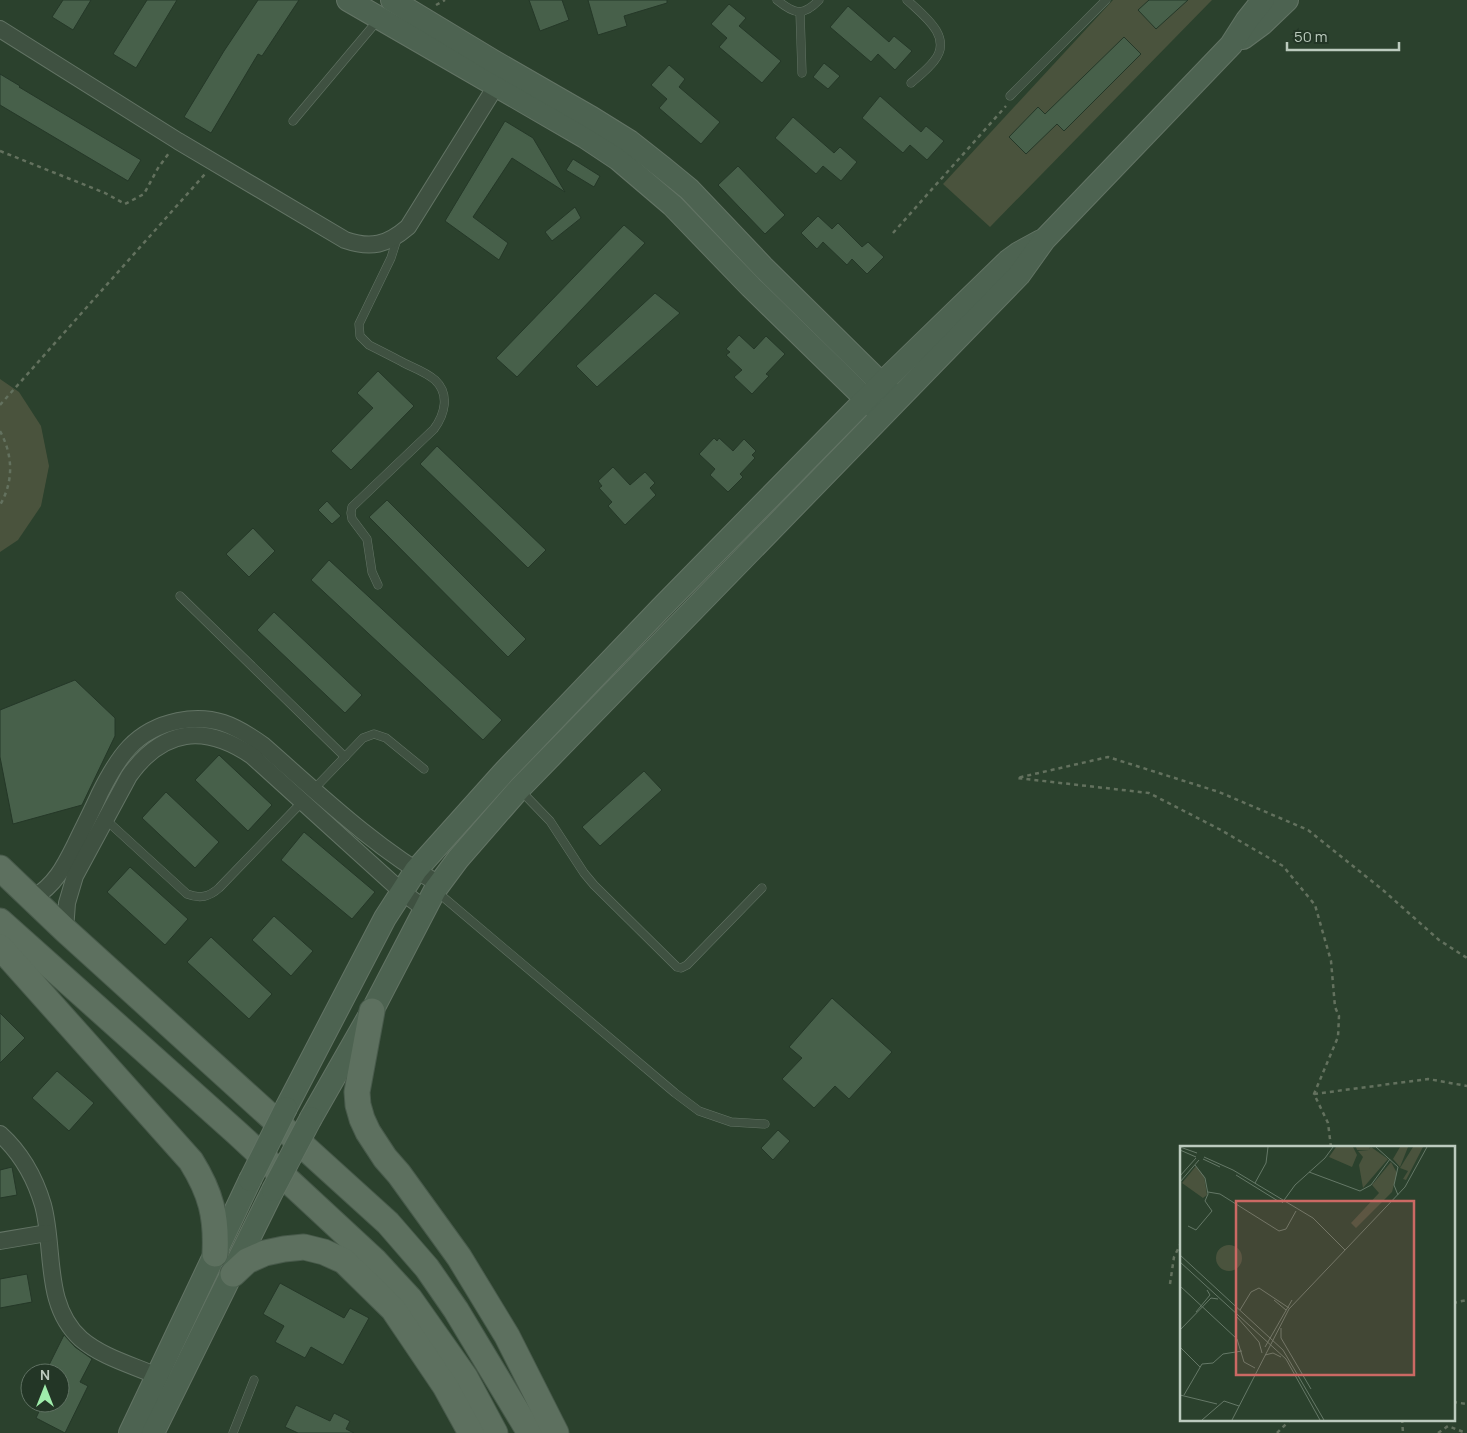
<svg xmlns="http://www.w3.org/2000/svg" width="1467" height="1433" viewBox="0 0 1467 1433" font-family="Manrope,sans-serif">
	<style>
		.green { fill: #4a533d }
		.building { fill: #47604a; stroke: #253828 }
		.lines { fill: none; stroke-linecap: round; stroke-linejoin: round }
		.lane-casing { stroke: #637465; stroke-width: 9 }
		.street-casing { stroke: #637465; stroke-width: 18 }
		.secondary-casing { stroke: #637465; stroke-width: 24 }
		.primary-casing { stroke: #485a4b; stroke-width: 27 }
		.path { stroke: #63715e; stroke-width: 2.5; stroke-dasharray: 4 4; stroke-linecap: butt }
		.lane { stroke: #3f5141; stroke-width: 8 }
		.street { stroke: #3f5141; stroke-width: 16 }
		.secondary { stroke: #4d6351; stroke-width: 22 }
		.primary { stroke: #5d705f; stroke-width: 25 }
		.secondary-bridge-casing { stroke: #637465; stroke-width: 24; stroke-linecap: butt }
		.secondary-bridge { stroke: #4d6351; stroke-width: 22 }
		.inset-road { fill: none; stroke: #657867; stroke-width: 1 }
		.view { fill: #cc6964; fill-opacity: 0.15; stroke: #cc6964; stroke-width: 2.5 }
		.inset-edge { fill: none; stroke: #bccbbe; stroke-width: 2.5 }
	</style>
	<rect width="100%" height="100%" fill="#2b412d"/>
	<g class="green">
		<polygon points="1113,0 1212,0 990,227 943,184"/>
		<polygon points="0,379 19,392 41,426 49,466 41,506 18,540 0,552"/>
	</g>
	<g class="building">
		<polygon points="63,0 91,0 73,30 52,17"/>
		<polygon points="147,0 177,0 136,68 113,54"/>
		<polygon points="258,0 299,0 262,56 258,54 211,133 184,117 224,51"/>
		<polygon points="529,0 562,0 569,20 540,31"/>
		<polygon points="588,0 667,0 667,3 624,16 627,26 598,35"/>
		<polygon points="1149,0 1188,0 1156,29 1138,10"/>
		<polygon points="729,4 746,18 739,26 781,61 762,83 719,47 727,38 711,24"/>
		<polygon points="848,6 889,42 894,36 912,51 895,70 878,54 871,62 830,27"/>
		<polygon points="1124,37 1141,54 1064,131 1057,124 1026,154 1009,137 1038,107 1045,114"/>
		<polygon points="824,63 840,76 828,89 813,77"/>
		<polygon points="669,65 685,79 679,87 720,122 701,144 659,108 667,99 651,85"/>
		<polygon points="0,74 20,86 19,87 141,160 128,181 0,105"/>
		<polygon points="880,96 921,132 926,126 944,141 927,160 910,145 903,153 862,118"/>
		<polygon points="793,117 834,153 840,147 857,162 841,181 823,166 816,174 775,138"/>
		<polygon points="505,121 533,138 565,192 512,158 473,217 508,243 499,260 445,221"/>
		<polygon points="573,159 600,176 594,187 566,170"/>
		<polygon points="738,166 785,215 765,234 718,185"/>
		<polygon points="575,207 581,218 552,241 545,232"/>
		<polygon points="818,216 832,229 838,223 862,247 868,242 884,257 867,274 852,259 847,265 823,242 817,249 801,233"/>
		<polygon points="624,225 645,243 517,377 496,358"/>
		<polygon points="655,293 680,313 597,387 576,366"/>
		<polygon points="739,335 754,349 766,336 785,354 766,374 769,376 752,394 734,377 742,370 726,355 730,352 726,349"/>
		<polygon points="378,371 414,406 351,470 331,451 373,408 357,393"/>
		<polygon points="714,438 717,441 719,438 733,451 744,439 756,451 752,455 755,458 740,474 743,477 728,492 710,475 715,469 699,454"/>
		<polygon points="437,446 546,550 528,568 420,464"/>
		<polygon points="613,467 630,485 645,472 655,483 650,488 656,495 625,525 608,506 612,502 599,488 602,486 598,481"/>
		<polygon points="387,500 526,639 508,657 369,517"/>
		<polygon points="327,501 341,516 332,524 318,510"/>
		<polygon points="253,528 275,551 249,577 226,554"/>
		<polygon points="329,560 502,720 483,740 311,580"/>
		<polygon points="274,612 362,695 345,713 257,630"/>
		<polygon points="75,680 115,718 115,736 82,805 13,824 0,757 0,710"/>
		<polygon points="219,755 272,805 248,831 195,780"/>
		<polygon points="644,771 662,790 600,846 582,827"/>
		<polygon points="166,792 219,842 195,868 142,818"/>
		<polygon points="304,832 375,892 352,919 281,860"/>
		<polygon points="130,867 188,919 165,945 107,892"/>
		<polygon points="274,916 313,951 291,976 252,940"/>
		<polygon points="211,937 272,994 249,1019 187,962"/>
		<polygon points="832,998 892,1052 849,1099 835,1086 814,1108 782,1079 802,1058 789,1047"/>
		<polygon points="0,1013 25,1038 0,1063"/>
		<polygon points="57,1071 94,1103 69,1131 32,1098"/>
		<polygon points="778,1130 790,1141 773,1160 761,1148"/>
		<polygon points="12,1167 17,1195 0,1198 0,1170"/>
		<polygon points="27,1274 32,1302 0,1308 0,1279"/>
		<polygon points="280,1283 344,1318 350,1308 369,1318 343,1365 311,1347 305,1358 275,1342 284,1326 263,1314"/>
		<polygon points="64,1335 75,1347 92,1359 80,1382 88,1386 65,1433 36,1418 43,1403 60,1403 60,1373 45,1373"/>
		<polygon points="296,1405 330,1421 334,1413 350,1421 346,1429 354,1433 298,1433 285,1427"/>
	</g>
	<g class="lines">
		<g class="lane-casing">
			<g id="lane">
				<path d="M777,0C794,14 803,17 819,0"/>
				<path d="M907,0C923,15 954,37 934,61C928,69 919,76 911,83"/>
				<polyline points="800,12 802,73"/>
				<polyline points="1010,96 1106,0"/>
				<polyline points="293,121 378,20"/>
				<path d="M378,585L372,572L367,539L352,519L351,513L352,507L434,429C445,414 450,394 435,380C426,372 414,368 404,363C393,357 381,351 369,345L360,336L359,324L391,258L398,236"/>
				<polyline points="180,596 345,757"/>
				<polyline points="314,789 363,738 374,734 386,738 424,769"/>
				<polyline points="521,791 550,821 584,873 594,885 677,967 681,968 687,965 762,888"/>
				<path d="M105,819L187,894C200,899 209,897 219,888L303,801"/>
				<polyline points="436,891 675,1093 699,1111 731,1122 765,1124"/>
				<polyline points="233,1433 254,1380"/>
			</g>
		</g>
		<g class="street-casing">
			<g id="street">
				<path d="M0,29L178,141L345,240C371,249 387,245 408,227L496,86"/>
				<path d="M33,898C55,885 64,867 75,845C83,828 92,811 100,793C118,757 135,730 178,721C213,714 235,725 263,745C319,794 374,847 439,884"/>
				<path d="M65,930L67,903L75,876L129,776C163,728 205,724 252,756L401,891L425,909"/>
				<path d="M0,1134C21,1153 35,1178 43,1205C55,1249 43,1305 81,1339C102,1357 132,1365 157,1376"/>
				<polyline points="0,1241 47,1233"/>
			</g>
		</g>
		<g class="secondary-casing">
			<g id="secondary">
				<polyline points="348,0 585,137 618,159 672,205 751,287 877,410"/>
				<polyline points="392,0 493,61 592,118 629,141 662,167 689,189 763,267 892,394"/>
				<polyline points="1243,38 1262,24 1287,0"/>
				<polyline points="286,1108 385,918 416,870 503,773 660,609 881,384 1008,261 1019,253 1041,241"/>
				<polyline points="311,1118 372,1011 435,890 458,859 519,789 1019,275 1044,240 1231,45 1247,20 1263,0"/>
				<polyline points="130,1433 250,1180"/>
				<polyline points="153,1433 273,1190"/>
			</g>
		</g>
		<g class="primary-casing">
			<g id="primary">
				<polyline points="0,868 65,930 388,1223 427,1268 456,1310 530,1433"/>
				<polyline points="0,921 237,1133 375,1261 410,1299 465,1377 495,1433"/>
				<path d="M0,947L191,1161C211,1193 217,1217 215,1254"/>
				<polyline points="372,1011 357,1092 358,1105 362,1119 368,1132 385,1158 399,1174 459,1257 507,1336 556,1433"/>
				<polyline points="233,1274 247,1261 265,1253 284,1249 304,1247 324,1252 344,1261 393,1309 445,1386 471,1433"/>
			</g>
		</g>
		<g class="path">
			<polyline points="436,5 445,0"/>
			<polyline points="0,151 105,193 125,204 144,194 158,168 169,153"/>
			<polyline points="893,233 1006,106"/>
			<polyline points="0,405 205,174"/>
			<path d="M0,431C13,455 14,481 0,505"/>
			<polyline points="1314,1094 1428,1079 1467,1086"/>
			<polyline points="1331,1147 1328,1123 1314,1094 1338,1037 1339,1016 1335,1007 1331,961 1315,905 1283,866 1219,829 1149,793 1017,778 1108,757 1219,792 1308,830 1384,891 1439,940 1467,958"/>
			<polyline points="1170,1284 1174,1257 1181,1243"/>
			<polyline points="1453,1303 1467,1300"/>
			<polyline points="1453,1402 1467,1404"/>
			<polyline points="1402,1419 1403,1433"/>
			<polyline points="1277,1433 1291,1419"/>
			<polyline points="1438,1433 1448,1426 1466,1433"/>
		</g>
		<use href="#lane" class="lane"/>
		<use href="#street" class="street"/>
		<use href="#secondary" class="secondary"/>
		<use href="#primary" class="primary"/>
		<g class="secondary-bridge-casing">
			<g id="secondary-bridge">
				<polyline points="250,1180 286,1108"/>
				<polyline points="273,1190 311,1118"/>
			</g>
		</g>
		<use href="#secondary-bridge" class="secondary-bridge"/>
	</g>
	<g transform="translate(1180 1146)">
		<rect width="275" height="275" fill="#2b412d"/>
		<path d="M156,1H173L177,9L172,21L149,11ZM176,1H190L189,3L191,1L208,13L183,42L179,19L183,11L178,5L189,4H177ZM220,1H228L220,21L213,13ZM233,1H243L226,34L223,33L228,25L220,22ZM211,16L217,27L212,46L176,82L171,77L199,47L192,39ZM16,20L24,30L27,49L23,52L2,37ZM36 112a13 13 0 1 1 26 0a13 13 0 1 1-26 0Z" fill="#4a533d"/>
		<path class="inset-road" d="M0,1L17,7M196,1L218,21L214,39L218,49M0,4L16,11M24,11L53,24L133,72L165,104M23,13L40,21M129,26L180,45L191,39L210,13M56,29L98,55M0,30L16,12M0,36L19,14M75,37L86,17L88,1M28,46L40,48L99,85L106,83L116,65M102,57L115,39L145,12L153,1M8,80L16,84L32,65L25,55L28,48L25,32L15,19M0,109L103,204L144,274M0,116L106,213L140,274M0,140L57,193L64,216L75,222M94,154L106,164M60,164L71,146L79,142L109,162M16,166L30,149L27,144M57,171L79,196L82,207M101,182V192L131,243M0,184L31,152L38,153M0,201L20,221M85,201L112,154M85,209L93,207L101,211M0,249L37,258M4,249L22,218L33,217L43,208L62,205M22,274L44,255L59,260M52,274L109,163L225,41L247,1"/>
		<path class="view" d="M56,55H234V229H56Z"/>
		<rect width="275" height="275" class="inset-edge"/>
	</g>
	<g transform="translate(45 1388)"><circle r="24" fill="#233626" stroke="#607263"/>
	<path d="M0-4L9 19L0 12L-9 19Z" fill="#9fedab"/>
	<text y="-8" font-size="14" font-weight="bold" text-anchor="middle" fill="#bccbbe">N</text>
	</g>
	<path d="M1287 42v8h112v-8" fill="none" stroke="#bccbbe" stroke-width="2.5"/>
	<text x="1294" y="42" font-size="15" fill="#bccbbe" stroke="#233626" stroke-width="4" paint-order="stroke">50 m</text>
</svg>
